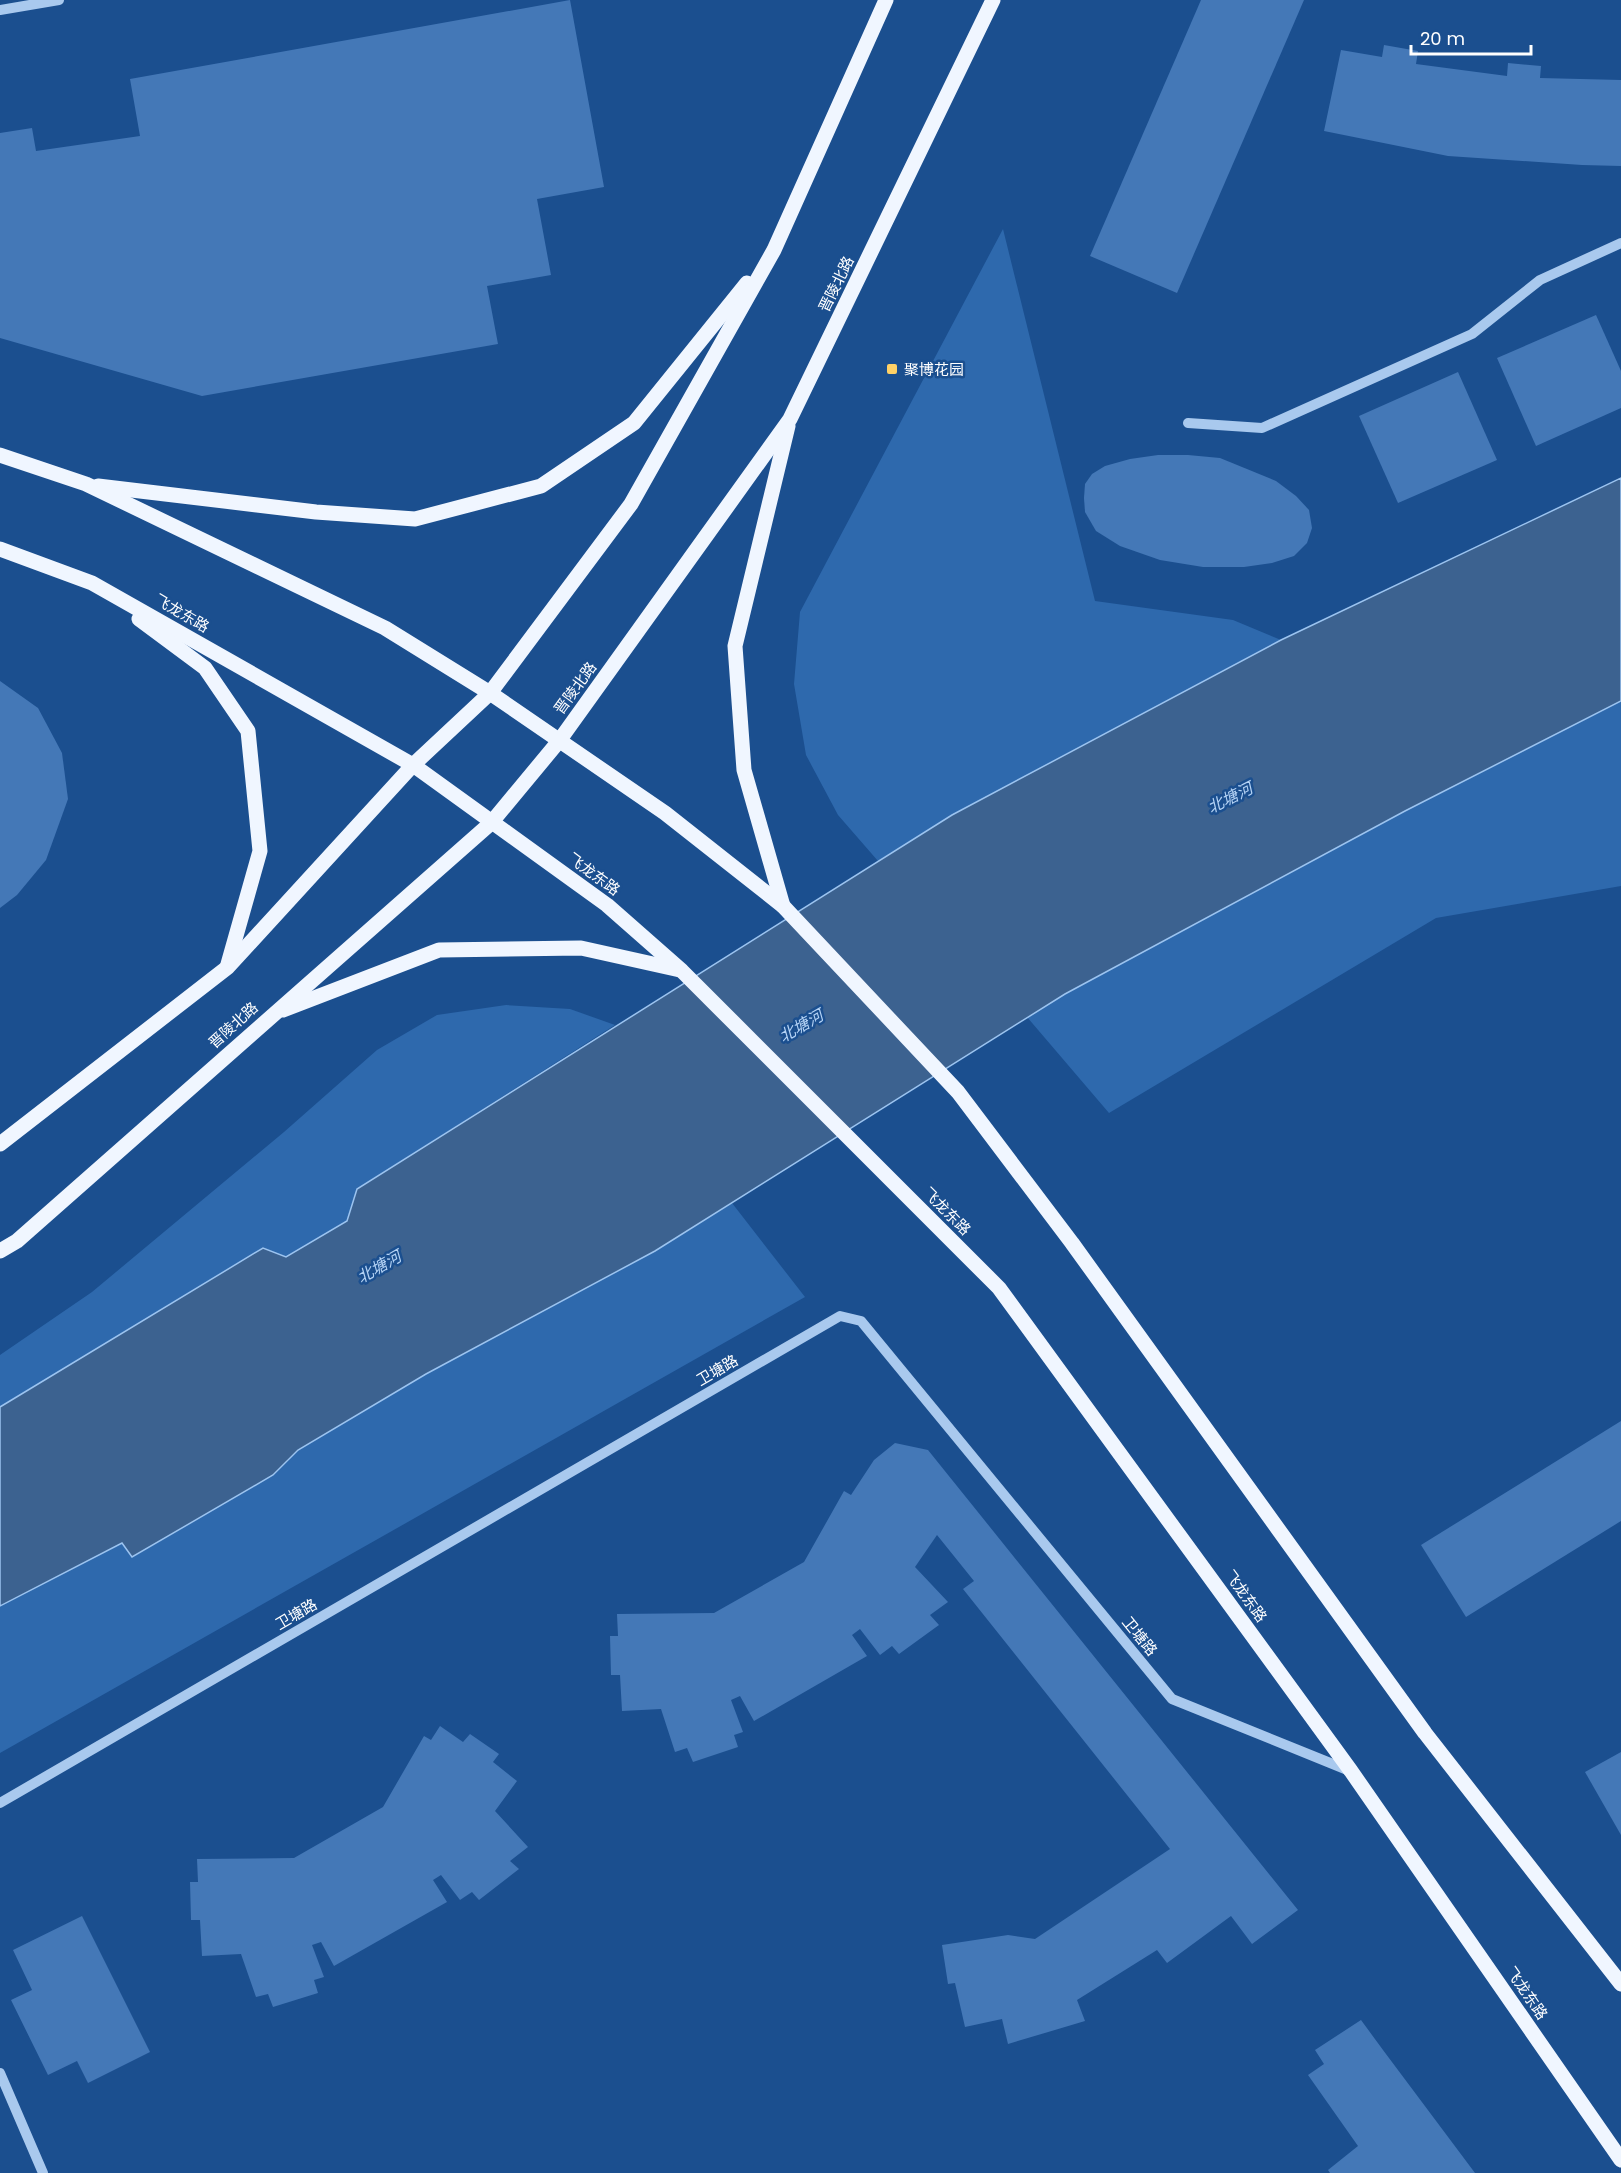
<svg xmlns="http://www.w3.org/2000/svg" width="1621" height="2173" viewBox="0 0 1621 2173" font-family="Poppins,'Noto Sans SC',sans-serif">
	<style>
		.green { fill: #2e69ad }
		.water { fill: #3c6290; stroke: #9cc4f0; stroke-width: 1.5 }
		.building { fill: #4478b7 }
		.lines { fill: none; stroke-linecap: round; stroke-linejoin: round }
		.minor { stroke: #a9c9ee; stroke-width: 10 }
		.major { stroke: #f0f6ff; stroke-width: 15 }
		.poi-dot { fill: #ffd166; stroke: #1b4f8f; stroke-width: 2 }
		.labels { text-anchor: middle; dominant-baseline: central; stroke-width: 5; stroke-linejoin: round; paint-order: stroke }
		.street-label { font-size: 15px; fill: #fff; stroke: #1b4f8f }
		.poi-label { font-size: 15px; fill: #fff; stroke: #1b4f8f; text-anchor: start }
		.water-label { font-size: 16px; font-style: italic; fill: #b5d3f5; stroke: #1b4f8f }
	</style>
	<rect width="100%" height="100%" fill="#1b4f8f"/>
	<g class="green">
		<polygon points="1003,229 1095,601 1233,620 1281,640 952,815 878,861 838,815 806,755 794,684 800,612"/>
		<polygon points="1621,701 1621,886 1436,918 1109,1113 1027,1017 1065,994 1405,811"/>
		<polygon points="506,1005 570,1009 615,1025 357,1189 347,1221 286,1257 263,1248 0,1407 0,1355 92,1292 284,1132 377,1050 437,1015"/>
		<polygon points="732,1203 805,1297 0,1753 0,1606 122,1543 133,1557 273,1475 298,1450 426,1374 655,1251"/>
	</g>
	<polygon class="water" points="1621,478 1621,701 1405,811 1065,994 655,1251 426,1374 298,1450 273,1475 132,1557 122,1543 0,1606 0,1407 263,1248 286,1257 347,1221 357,1189 952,815 1281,640"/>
	<g class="building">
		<polygon points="570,0 604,187 537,199 551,275 487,286 498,344 202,396 0,338 0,133 32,128 36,151 140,136 130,79"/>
		<polygon points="1201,0 1304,0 1177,293 1090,256"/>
		<polygon points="1384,45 1418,51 1416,64 1507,76 1508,63 1541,66 1540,78 1621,80 1621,166 1582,165 1448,156 1324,131 1341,50 1382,57"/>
		<polygon points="1596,315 1621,371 1621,408 1536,446 1497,358"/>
		<polygon points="1458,372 1497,460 1398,503 1359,416"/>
		<polygon points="1158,455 1188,455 1220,458 1276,481 1296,496 1309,510 1312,528 1307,543 1294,556 1272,563 1244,567 1203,567 1160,560 1120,546 1096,531 1085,512 1084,498 1085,484 1092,474 1105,466 1130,459"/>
		<polygon points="0,681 38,708 62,753 68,799 46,860 17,895 0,908"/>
		<polygon points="1621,1421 1621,1521 1466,1617 1421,1545"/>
		<polygon points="895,1443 928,1450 1298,1910 1252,1944 1231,1916 1167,1963 1157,1950 1077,2000 1085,2021 1008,2044 1002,2019 965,2027 955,1983 948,1984 942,1945 1008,1935 1035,1939 1170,1849 963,1589 974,1581 937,1535 915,1567 948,1602 930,1615 939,1625 899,1654 892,1646 880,1655 860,1629 852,1635 867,1656 754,1721 740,1696 731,1700 743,1732 734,1735 738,1747 693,1762 687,1748 675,1752 661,1709 622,1711 620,1675 611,1675 610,1636 618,1636 617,1614 714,1613 804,1562 844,1491 851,1495 874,1460"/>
		<polygon points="440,1726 463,1742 470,1734 499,1754 493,1762 517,1781 495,1811 528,1847 510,1861 519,1869 479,1900 472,1892 460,1900 441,1875 433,1880 447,1902 334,1966 321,1942 312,1945 324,1977 314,1980 318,1993 273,2007 268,1994 256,1997 241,1954 202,1956 200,1920 191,1920 190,1882 198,1882 197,1859 294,1858 383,1807 424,1736 431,1740"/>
		<polygon points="1621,1752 1621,1835 1585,1772"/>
		<polygon points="82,1916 150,2052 88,2083 77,2061 48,2075 11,2000 32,1990 13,1950"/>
		<polygon points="1361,2020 1383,2050 1475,2173 1330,2173 1328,2170 1358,2146 1308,2075 1324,2064 1315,2050"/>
	</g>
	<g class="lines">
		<g class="minor">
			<polyline points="0,10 59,0"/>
			<polyline points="1188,423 1262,428 1472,334 1540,280 1621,243"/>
			<polyline points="0,1803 840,1316 861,1321 1172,1699 1350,1771"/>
			<polyline points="0,2073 43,2173"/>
		</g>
		<g class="major">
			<polyline points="0,455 86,484 385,628 490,693 665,813 783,906 958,1092 1072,1243 1425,1733 1621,1984"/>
			<polyline points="98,486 316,512 415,519 541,486 634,423 747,283"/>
			<polyline points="0,549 92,583 413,765 607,905 682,971 999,1288 1351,1771 1621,2160"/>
			<polyline points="139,619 205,668 248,731 260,851 228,964"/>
			<polyline points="783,906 744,770 735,646 788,426"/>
			<polyline points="283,1010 439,950 581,948 680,970"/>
			<polyline points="0,1144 228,967 413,765 490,693 631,504 774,250 886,0"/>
			<polyline points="0,1251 17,1241 491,823 559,741 790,419 993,0"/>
		</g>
	</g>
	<rect class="poi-dot" x="886" y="363" width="12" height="12" rx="3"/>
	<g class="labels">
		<g class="street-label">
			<text transform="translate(836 284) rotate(-64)">晋陵北路</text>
			<text transform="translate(182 613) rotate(30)">飞龙东路</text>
			<text transform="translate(575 688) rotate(-54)">晋陵北路</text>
			<text transform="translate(594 874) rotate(36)">飞龙东路</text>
			<text transform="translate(233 1025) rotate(-42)">晋陵北路</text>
			<text transform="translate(947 1211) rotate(45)">飞龙东路</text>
			<text transform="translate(717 1370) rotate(-30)">卫塘路</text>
			<text transform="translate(1246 1596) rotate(54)">飞龙东路</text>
			<text transform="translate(296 1614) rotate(-30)">卫塘路</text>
			<text transform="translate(1140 1636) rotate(51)">卫塘路</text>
			<text transform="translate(1527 1993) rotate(55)">飞龙东路</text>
		</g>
		<g class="poi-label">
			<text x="904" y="369">聚博花园</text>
		</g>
		<g class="water-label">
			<text transform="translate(1230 798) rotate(-27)">北塘河</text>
			<text transform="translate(801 1026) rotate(-30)">北塘河</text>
			<text transform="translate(379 1267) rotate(-30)">北塘河</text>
		</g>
	</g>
	<path d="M1411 45v9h120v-9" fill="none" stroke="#ffffff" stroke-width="3"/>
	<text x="1420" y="45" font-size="18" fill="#ffffff" stroke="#1b4f8f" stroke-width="4.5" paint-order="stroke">20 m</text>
</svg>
